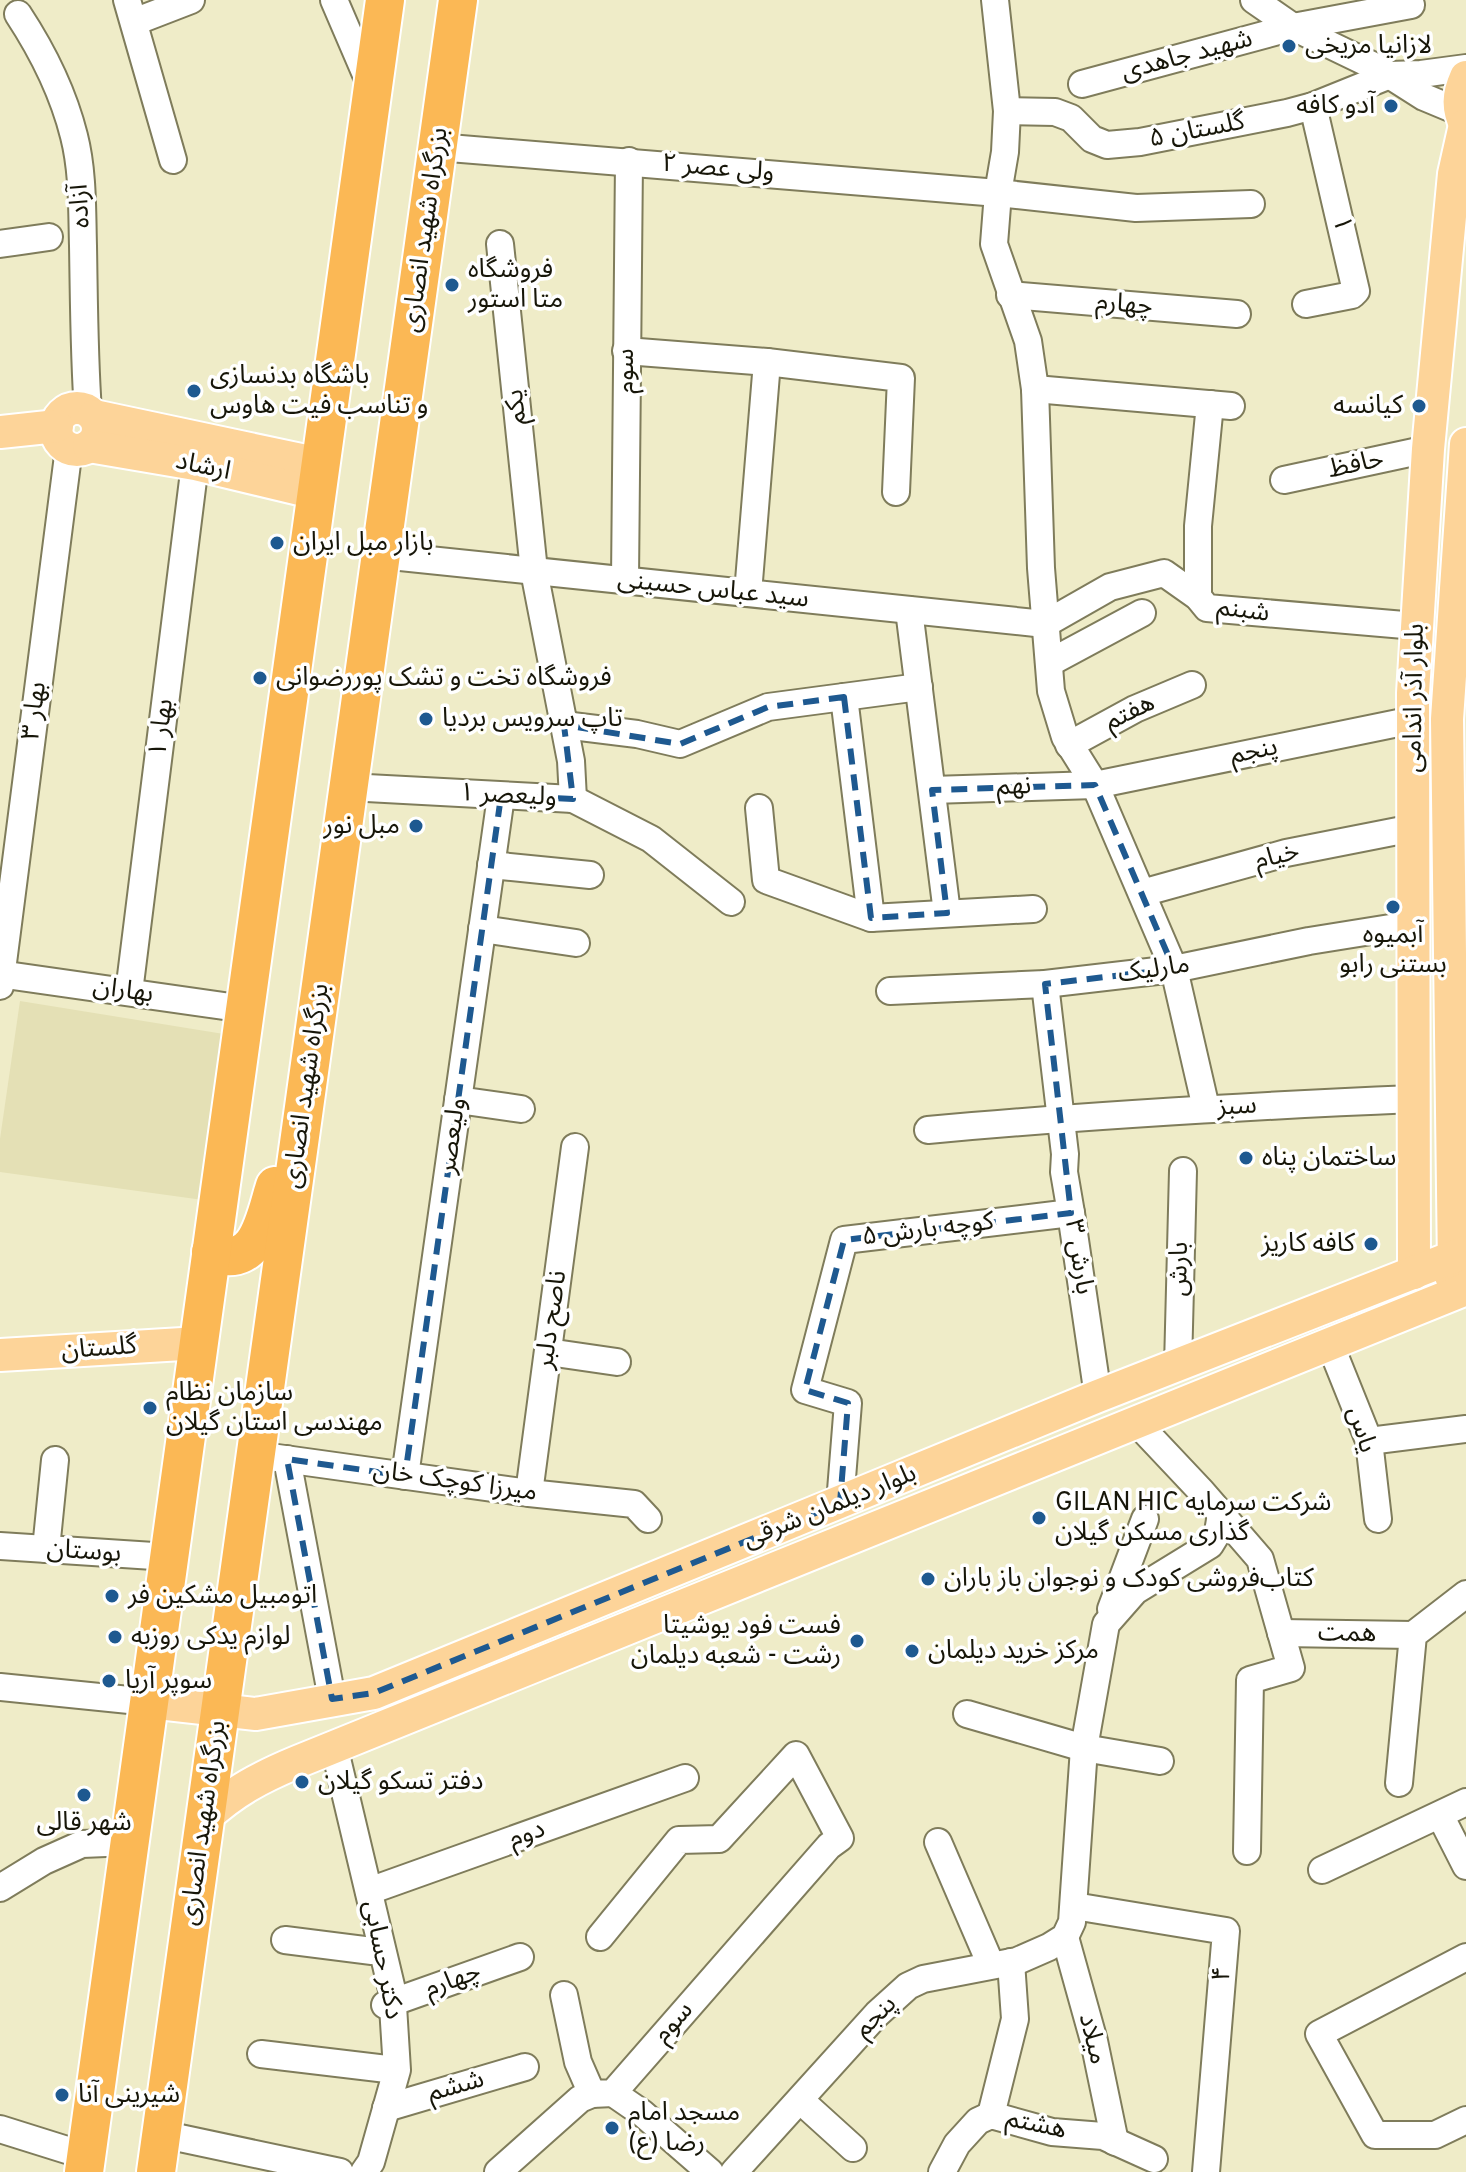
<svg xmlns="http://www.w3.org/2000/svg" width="1466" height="2172" viewBox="0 0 1466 2172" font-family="Overpass,'Noto Sans Arabic',sans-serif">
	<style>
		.built { fill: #e4e0b5 }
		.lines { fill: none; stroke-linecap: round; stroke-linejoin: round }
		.minor-casing { stroke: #7f7c5b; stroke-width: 30 }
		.major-casing { stroke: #fff; stroke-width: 36 }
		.highway-casing { stroke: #fff; stroke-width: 42 }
		.minor { stroke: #fff; stroke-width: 26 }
		.major { stroke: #fdd499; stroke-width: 32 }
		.highway { stroke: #fbb855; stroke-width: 38 }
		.marked { fill: none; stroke: #1e5990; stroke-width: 6; stroke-dasharray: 16 10; stroke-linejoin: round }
		.poi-dot { fill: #1e5990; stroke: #fff; stroke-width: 3 }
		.labels { text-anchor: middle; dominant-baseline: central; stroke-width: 7; stroke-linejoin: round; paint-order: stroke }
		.poi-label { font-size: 26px; fill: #171609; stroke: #fff; text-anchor: start }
		.street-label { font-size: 26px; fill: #171609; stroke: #fff }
	</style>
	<rect width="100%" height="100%" fill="#efecc8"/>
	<polygon class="built" points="20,1001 230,1035 203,1200 0,1172 0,1139"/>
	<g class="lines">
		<g class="minor-casing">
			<g id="minor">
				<polyline points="127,0 173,160"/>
				<polyline points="334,0 371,86"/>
				<polyline points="995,0 1007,111 1005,152 998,193 994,244 1028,341 1035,389 1041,568 1051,691 1065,737 1095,785 1174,969 1206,1108"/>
				<polyline points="1254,0 1293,27 1380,69 1424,97 1460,112"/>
				<path d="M18,14C43,52 63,92 74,136C83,171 82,210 83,246C84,301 84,356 88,411"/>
				<polyline points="134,22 191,0"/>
				<polyline points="1082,84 1293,27 1411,5"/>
				<polyline points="1007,111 1055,112 1071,118 1092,139 1107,145 1140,142 1287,113 1313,106 1390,75 1421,74 1466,68"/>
				<polyline points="437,147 998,193 1136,208 1251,204"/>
				<polyline points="0,244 49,237"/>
				<polyline points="500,244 534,571 571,761 573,799"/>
				<polyline points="1010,295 1237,314"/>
				<polyline points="1306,304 1352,295 1356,291 1313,106"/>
				<polyline points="626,351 767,362 901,378 896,492"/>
				<polyline points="1035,389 1231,406"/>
				<polyline points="1284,480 1428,449"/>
				<polyline points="381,555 1045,624 1110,587 1164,573 1198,597 1207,608 1416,626"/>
				<polyline points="625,580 629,161"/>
				<polyline points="748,593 767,362"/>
				<polyline points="1198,597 1198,526 1210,404"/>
				<polyline points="909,610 947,913"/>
				<polyline points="1049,663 1142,613"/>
				<polyline points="844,697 871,918"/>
				<polyline points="564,725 637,734 680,744 768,707 919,687"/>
				<polyline points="1069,745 1135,709 1192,685"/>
				<polyline points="348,787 573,799 651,839 731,902"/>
				<polyline points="932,790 1095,785 1413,720"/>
				<polyline points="759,808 766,880 871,918 1033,909"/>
				<polyline points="491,865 590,875"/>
				<polyline points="1142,893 1286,853 1413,828"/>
				<polyline points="482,929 576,943"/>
				<polyline points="0,974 245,1009"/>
				<polyline points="1045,984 1065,1154 1064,1172 1071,1213 1098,1396"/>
				<polyline points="0,986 69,448"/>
				<polyline points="890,991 1045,984 1174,969 1309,941 1415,924"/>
				<polyline points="129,992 195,464"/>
				<polyline points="458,1100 521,1109"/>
				<path d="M928,1130C1090,1115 1251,1106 1413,1099"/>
				<polyline points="1330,1344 1369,1441 1378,1519"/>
				<polyline points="548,1352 617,1362"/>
				<polyline points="1178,1366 1183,1171"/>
				<polyline points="1136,1422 1202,1492 1260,1559 1291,1668 1250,1680 1247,1851"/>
				<polyline points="1369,1441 1466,1429"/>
				<polyline points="256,1455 529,1493 634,1504 648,1519"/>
				<polyline points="287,1459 332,1699"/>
				<polyline points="405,1476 501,796"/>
				<polyline points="529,1493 575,1147"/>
				<polyline points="840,1503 848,1403 805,1390 844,1240 1071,1213"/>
				<polyline points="0,1546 169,1557"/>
				<polyline points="46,1549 55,1460"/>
				<polyline points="1111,1609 1145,1519"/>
				<polyline points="1281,1633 1413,1635"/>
				<polyline points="0,1687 149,1702"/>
				<polyline points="967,1714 1084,1748 1160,1761"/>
				<polyline points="334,1746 392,1990 397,2070 371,2162 364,2172"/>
				<polyline points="1399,1783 1413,1635 1466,1594"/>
				<polyline points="1440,1815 1466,1866"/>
				<polyline points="938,1842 991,1965"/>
				<polyline points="1322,1870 1466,1802"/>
				<polyline points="0,1888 44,1861 82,1844 130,1842"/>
				<polyline points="369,1891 685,1778"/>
				<polyline points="1074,1906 1226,1931 1206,2172"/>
				<polyline points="1065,1937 1094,2041 1115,2142"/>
				<polyline points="285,1940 372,1951"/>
				<polyline points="1466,1957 1319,2034 1375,2135 1435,2135 1466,2120"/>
				<polyline points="564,1995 578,2062 592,2094"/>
				<polyline points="385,2005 520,1957"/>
				<polyline points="261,2054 387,2069"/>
				<polyline points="613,2093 642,2113 710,2172"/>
				<polyline points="800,2100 853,2148"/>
				<polyline points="386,2108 525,2067"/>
				<polyline points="991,2115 1015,2019 1011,1962"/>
				<polyline points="0,2129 86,2156"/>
				<polyline points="161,2134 340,2172"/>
				<polyline points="498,2172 580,2099 592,2094 613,2093 829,1846 840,1838 796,1755 719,1839 679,1840 600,1937"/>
				<polyline points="734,2172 877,2014 908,1986 923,1979 1017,1961 1049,1947 1065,1937 1072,1922 1084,1748 1106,1624 1135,1591 1210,1545 1218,1532 1221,1514"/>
				<polyline points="942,2172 957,2144 978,2121 991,2115 1052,2132 1103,2136 1154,2159"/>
			</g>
		</g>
		<g class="major-casing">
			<g id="major">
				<path d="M1466,77C1458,95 1457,108 1466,126"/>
				<circle cx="77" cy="429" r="21"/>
				<polyline points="94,416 320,464"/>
				<polyline points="0,432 57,426"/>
				<polyline points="89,446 195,464 316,493"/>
				<polyline points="1414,1273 1413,693 1428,449 1454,174 1465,125"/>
				<polyline points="1451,1276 1454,1267 1447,719 1466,444"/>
				<polyline points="0,1355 199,1343"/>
				<polyline points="149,1702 256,1714 374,1693 1098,1396 1466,1252"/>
				<path d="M205,1818C234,1791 261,1777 297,1762L1466,1289"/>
			</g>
		</g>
		<g class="highway-casing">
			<g id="highway">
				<path d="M211,1252C258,1272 265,1217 275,1186"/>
				<polyline points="84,2172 385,0"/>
				<polyline points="156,2172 458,0"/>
			</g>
		</g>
		<use href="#minor" class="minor"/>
		<use href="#major" class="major"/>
		<use href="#highway" class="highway"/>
	</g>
	<path class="marked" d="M844,697L871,918L947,913L932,790L1095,785L1174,969L1045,984L1071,1213L844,1240L805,1390L848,1403L840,1503L374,1693L332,1699L287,1459L405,1476L501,796L573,799L564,725L680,744L768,707Z"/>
	<g class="poi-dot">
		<circle cx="1289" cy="46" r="8"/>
		<circle cx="1391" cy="106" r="8"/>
		<circle cx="452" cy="285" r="8"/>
		<circle cx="194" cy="391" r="8"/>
		<circle cx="1419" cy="406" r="8"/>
		<circle cx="277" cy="543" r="8"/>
		<circle cx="260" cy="678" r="8"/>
		<circle cx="426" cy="719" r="8"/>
		<circle cx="416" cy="826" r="8"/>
		<circle cx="1393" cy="907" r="8"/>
		<circle cx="1246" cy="1158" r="8"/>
		<circle cx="1371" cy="1244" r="8"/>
		<circle cx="150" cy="1408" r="8"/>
		<circle cx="1039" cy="1518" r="8"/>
		<circle cx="928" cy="1579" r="8"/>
		<circle cx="112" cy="1596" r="8"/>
		<circle cx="115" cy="1637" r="8"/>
		<circle cx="857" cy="1641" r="8"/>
		<circle cx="912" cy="1651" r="8"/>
		<circle cx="109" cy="1681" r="8"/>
		<circle cx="302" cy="1782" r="8"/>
		<circle cx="84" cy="1795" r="8"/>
		<circle cx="62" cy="2095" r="8"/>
		<circle cx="612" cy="2128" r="8"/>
	</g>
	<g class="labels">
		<g class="poi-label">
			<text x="1305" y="46">لازانیا مریخی</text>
			<text x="1375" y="106" text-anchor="end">آدو کافه</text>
			<text x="468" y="270">فروشگاه<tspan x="468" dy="30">متا استور</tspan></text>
			<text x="210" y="376">باشگاه بدنسازی<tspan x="210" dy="30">و تناسب فیت هاوس</tspan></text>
			<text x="1403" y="406" text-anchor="end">کیانسه</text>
			<text x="293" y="543">بازار مبل ایران</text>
			<text x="276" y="678">فروشگاه تخت و تشک پوررضوانی</text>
			<text x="442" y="719">تاپ سرویس بردیا</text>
			<text x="400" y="826" text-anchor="end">مبل نور</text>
			<text x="1393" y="935" text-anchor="middle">آبمیوه<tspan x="1393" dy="30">بستنی رابو</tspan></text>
			<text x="1262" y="1158">ساختمان پناه</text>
			<text x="1355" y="1244" text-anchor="end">کافه کاریز</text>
			<text x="166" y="1393">سازمان نظام<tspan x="166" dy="30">مهندسی استان گیلان</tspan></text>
			<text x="1055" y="1503">GILAN HIC شرکت سرمایه<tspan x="1055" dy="30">گذاری مسکن گیلان</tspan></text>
			<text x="944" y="1579">کتاب‌فروشی کودک و نوجوان باز باران</text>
			<text x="128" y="1596">اتومبیل مشکین فر</text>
			<text x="841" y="1626" text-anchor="end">فست فود یوشیتا<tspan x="841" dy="30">رشت - شعبه دیلمان</tspan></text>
			<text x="131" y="1637">لوازم یدکی روزبه</text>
			<text x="928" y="1651">مرکز خرید دیلمان</text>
			<text x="125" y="1681">سوپر آریا</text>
			<text x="318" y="1782">دفتر تسکو گیلان</text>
			<text x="84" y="1823" text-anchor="middle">شهر قالی</text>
			<text x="78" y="2095">شیرینی آنا</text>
			<text x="628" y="2113">مسجد امام<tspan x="628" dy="30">رضا (ع)</tspan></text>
		</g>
		<g class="street-label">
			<text transform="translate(1187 56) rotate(-15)">شهید جاهدی</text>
			<text transform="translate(1197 131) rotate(-11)">گلستان ۵</text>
			<text transform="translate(718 169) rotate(5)">ولی عصر ۲</text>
			<text transform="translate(81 206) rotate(-93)">آزاده</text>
			<text transform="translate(1341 224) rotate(76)">۱</text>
			<text transform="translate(426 230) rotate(-82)">بزرگراه شهید انصاری</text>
			<text transform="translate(1124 305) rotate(5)">چهارم</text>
			<text transform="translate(626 371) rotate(-90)">سوم</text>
			<text transform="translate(517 407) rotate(-96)">یکم</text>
			<text transform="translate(1356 465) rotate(-12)">حافظ</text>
			<text transform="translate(203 467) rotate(12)">ارشاد</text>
			<text transform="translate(713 590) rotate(6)">سید عباس حسینی</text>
			<text transform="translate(1243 611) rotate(7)">شبنم</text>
			<text transform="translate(1415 698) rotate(-89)">بلوار آذر اندامی</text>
			<text transform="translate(35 711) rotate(-83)">بهار ۳</text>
			<text transform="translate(1130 713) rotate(-26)">هفتم</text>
			<text transform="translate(162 728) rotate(-83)">بهار ۱</text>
			<text transform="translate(1254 752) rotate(-12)">پنجم</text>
			<text transform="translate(1014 787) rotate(-2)">نهم</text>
			<text transform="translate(508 796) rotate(3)">ولیعصر ۱</text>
			<text transform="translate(1277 857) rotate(-14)">خیام</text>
			<text transform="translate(1154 970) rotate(-8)">مارلیک</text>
			<text transform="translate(123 991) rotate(8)">بهاران</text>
			<text transform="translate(307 1086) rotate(-82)">بزرگراه شهید انصاری</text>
			<text transform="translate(1237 1107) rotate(-3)">سبز</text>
			<text transform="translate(453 1136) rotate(-82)">ولیعصر</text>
			<text transform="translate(928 1230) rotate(-7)">کوچه بارش ۵</text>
			<text transform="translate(1078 1257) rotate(81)">بارش ۳</text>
			<text transform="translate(1180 1269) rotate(-89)">بارش</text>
			<text transform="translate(552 1320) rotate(-82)">ناصح دلبر</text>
			<text transform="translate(99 1349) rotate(-4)">گلستان</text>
			<text transform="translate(1361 1430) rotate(73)">یاس</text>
			<text transform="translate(455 1482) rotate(8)">میرزا کوچک خان</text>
			<text transform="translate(830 1507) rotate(-22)">بلوار دیلمان شرقی</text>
			<text transform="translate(84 1552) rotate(4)">بوستان</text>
			<text transform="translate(1347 1634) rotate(1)">همت</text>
			<text transform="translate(204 1823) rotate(-82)">بزرگراه شهید انصاری</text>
			<text transform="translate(527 1835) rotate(-20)">دوم</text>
			<text transform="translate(382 1960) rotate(79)">دکتر حسابی</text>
			<text transform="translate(1223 1974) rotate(-85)">۴</text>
			<text transform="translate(453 1981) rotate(-20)">چهارم</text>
			<text transform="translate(876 2017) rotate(-45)">پنجم</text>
			<text transform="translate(674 2023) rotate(-49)">سوم</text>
			<text transform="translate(1092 2039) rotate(76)">میلاد</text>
			<text transform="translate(456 2087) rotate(-16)">ششم</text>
			<text transform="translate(1036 2125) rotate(12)">هشتم</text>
		</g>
	</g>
</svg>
